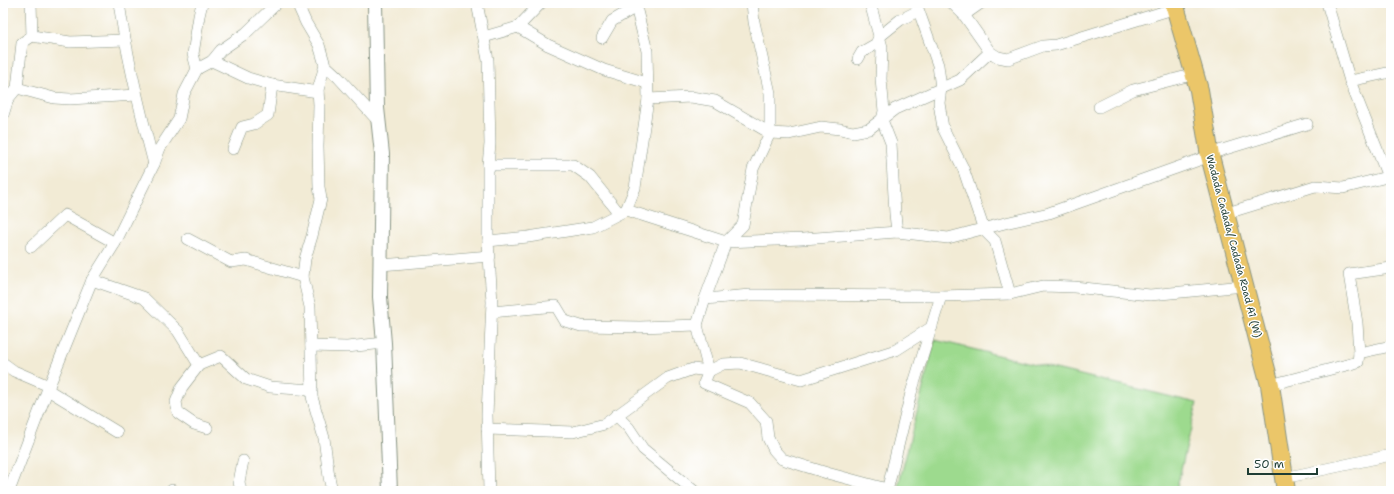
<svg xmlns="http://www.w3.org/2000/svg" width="1394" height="494" viewBox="0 0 1394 494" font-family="'Shantell Sans',sans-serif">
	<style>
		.green { fill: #9dda8e; stroke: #5e8c61 }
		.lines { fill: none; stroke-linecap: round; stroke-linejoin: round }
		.minor-casing { stroke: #889484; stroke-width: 12 }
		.tertiary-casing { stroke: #889484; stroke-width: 16 }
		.primary-casing { stroke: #889484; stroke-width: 20 }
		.minor { stroke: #fff; stroke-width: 11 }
		.tertiary { stroke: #fff; stroke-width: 14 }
		.primary { stroke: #ebc669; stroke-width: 18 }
		.labels { text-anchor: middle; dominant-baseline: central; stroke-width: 3; stroke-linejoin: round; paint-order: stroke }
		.street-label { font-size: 10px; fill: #1f3d34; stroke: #fff }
	</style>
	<rect width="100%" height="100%" fill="#fff"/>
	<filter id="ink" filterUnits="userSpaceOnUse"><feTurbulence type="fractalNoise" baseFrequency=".025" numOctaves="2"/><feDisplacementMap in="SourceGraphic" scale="8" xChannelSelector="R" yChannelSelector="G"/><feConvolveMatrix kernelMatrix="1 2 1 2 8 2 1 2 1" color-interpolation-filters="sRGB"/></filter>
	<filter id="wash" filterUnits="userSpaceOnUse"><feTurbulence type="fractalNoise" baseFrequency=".012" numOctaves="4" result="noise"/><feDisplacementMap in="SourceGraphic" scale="16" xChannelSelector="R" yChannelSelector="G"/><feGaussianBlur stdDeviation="0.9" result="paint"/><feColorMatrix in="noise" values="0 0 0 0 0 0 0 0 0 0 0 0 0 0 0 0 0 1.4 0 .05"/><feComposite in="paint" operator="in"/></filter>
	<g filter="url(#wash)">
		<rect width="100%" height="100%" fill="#f2ebd5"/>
		<polygon class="green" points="935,340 1197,403 1176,491 897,491"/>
	</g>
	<g filter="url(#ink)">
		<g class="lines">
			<g class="minor-casing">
				<g id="minor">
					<path d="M119,3C127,58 140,111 154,164"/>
					<polyline points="297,3 306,23 319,45 325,65 338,77 379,122"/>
					<polyline points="477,3 488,60 490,144 488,165 488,241 492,302 487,415 489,491"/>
					<polyline points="870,3 882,47 881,79 884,111 882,120 891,143 895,214 897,232"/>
					<polyline points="916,3 938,65 941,88 939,103 943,128 963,168 984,230 995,241 1010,294"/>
					<polyline points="952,3 964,15 990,52 998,57 1008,59 1043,46 1056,45 1176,8"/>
					<polyline points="1327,3 1350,81 1388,177"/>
					<polyline points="964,15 981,3"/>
					<polyline points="518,27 541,3"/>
					<polyline points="32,36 70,42 125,40"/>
					<polyline points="484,37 518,27 548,45 604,70 647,83"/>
					<polyline points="602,38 612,21 636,7"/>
					<polyline points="858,59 862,52 876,44 879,37 900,20 918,11"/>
					<polyline points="212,61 248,78 272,85 318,92"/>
					<polyline points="325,65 318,90 319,105 318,146 319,187 321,199 312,236 305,259 303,277 310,307 312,397 324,438 329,477 332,491"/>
					<polyline points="197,69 212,61 221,50 246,33 277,3"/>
					<polyline points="1350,81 1391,72"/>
					<polyline points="17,88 54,98 70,99 136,95"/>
					<polyline points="648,99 691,97 715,101 770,133 789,134 821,127 840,129 853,132 869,129 895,109 960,80 990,52"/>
					<polyline points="1099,107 1133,90 1195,74"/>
					<polyline points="3,115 8,99 17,88 22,43 32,36 31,3"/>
					<polyline points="233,149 242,127 254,124 268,115 272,85"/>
					<polyline points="1209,154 1307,124"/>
					<polyline points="488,165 573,165 590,177 619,213"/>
					<polyline points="626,210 635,188 648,99 647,51 635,3"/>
					<polyline points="1224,214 1315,186 1343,188 1391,176"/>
					<polyline points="188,239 231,262 246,260 303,277"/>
					<polyline points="488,241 528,237 593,227 626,210 726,242 803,239 897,232 948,238 1005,223 1049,213 1210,156"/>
					<polyline points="31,247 65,215 115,243"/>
					<polyline points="381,265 490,256"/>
					<polyline points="92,280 144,298 178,331 199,365 221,356 246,379 270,387 312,390"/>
					<polyline points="705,299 750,295 941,296 1010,294 1043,286 1074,287 1150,295 1244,286"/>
					<polyline points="492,312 556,306 565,321 581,326 640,327 697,325 705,299 726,242 743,225 753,169 770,133 770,93 754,22 752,3"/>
					<polyline points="697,325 709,371 704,383 750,403 766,421 768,438 774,450 782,459 827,473 887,489"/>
					<polyline points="311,346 347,347 384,343"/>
					<polyline points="1359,353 1357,323 1349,274 1391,268"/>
					<polyline points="3,363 14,371 49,386"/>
					<polyline points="199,365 182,387 176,402 178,413 194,424 207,428"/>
					<polyline points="1270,385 1358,362 1359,353 1391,346"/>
					<polyline points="48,390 117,432"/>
					<polyline points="616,415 629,428 643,449 694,491"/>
					<polyline points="487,429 573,432 605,424 668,378 693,369 709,371 723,364 740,363 801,380 896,350 932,327"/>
					<polyline points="1284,478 1391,455"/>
					<polyline points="9,491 49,386 92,280 115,243 154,164 160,148 179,119 184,94 197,69 193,54 199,16 202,3"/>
					<polyline points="172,491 172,490"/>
					<polyline points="241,491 239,482 243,461"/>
					<polyline points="887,491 911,393 941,296"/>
				</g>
			</g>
			<g class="tertiary-casing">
				<polyline id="tertiary" points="375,3 377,108 382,154 380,297 384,343 390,491"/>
			</g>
			<g class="primary-casing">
				<polyline id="primary" points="1174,3 1199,90 1210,156 1270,385 1286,491"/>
			</g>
			<use href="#minor" class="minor"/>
			<use href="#tertiary" class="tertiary"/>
			<use href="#primary" class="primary"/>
		</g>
	</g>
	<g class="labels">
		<g class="street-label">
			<text transform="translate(1234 246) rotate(75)">Wadada Cadada/ Cadada Road A1 (W)</text>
		</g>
	</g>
	<rect width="1394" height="494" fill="none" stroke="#fff" stroke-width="16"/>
	<path d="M1248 468v6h69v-6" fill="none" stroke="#1f3d34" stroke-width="2"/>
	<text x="1254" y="468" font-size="12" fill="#1f3d34" stroke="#ffffff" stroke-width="3" paint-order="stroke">50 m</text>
</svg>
